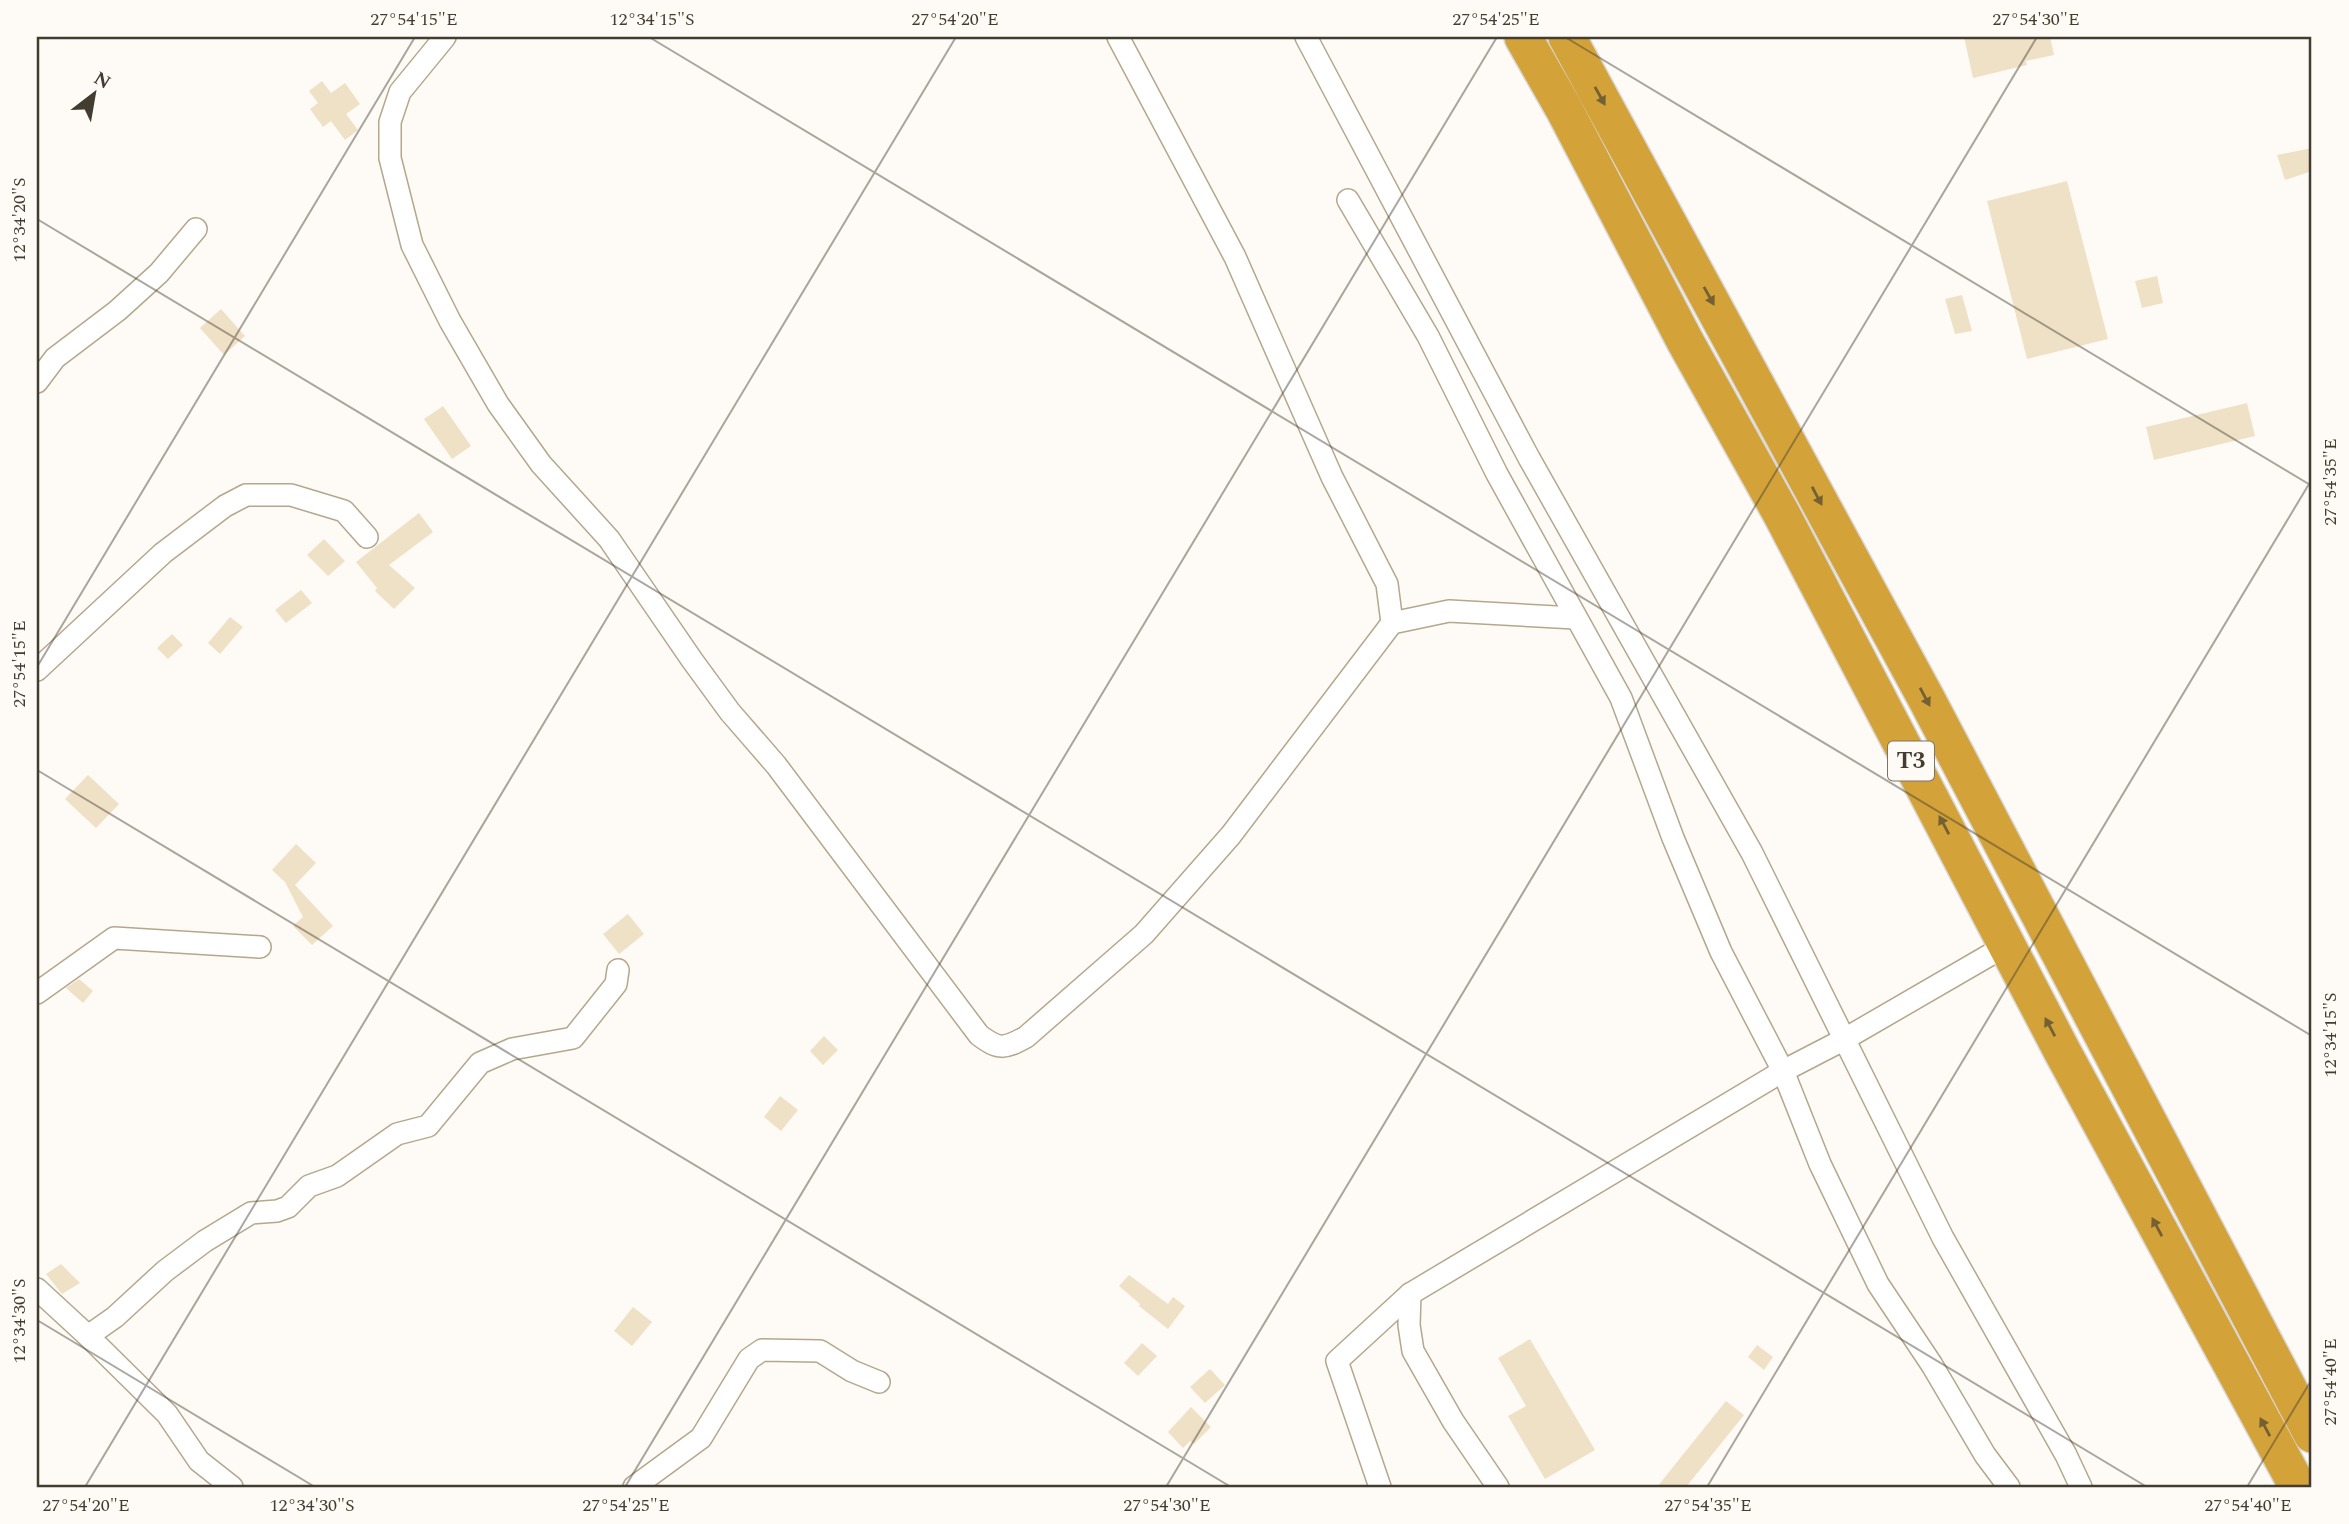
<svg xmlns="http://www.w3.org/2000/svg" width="2349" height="1524" viewBox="0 0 2349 1524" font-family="Spectral,serif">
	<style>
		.building { fill: #efe1c6 }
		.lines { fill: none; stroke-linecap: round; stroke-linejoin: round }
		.street-casing { stroke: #b4a78c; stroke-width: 24 }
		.highway-casing { stroke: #d9d8d6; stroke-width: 40 }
		.street { stroke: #fff; stroke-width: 21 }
		.highway { stroke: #d3a33a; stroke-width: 37 }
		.oneway { fill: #756034 }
		.ticks { fill: none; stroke: #423c31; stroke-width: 2; stroke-opacity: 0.45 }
		.labels { text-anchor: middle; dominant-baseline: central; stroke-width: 7; stroke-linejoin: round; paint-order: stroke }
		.shield { fill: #fefbf6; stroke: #7a756c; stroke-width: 2 }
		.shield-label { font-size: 23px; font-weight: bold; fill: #423c31 }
		.neatline { fill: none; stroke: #423c31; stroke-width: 2.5 }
		.ticks-label { font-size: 18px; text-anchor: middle; fill: #423c31 }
	</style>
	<rect width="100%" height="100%" fill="#fefbf6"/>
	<g class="building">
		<polygon points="1964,37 2050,37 2054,55 2026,61 2027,65 1973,78"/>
		<polygon points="322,81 331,93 345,83 360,104 346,114 358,130 345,140 331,121 323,127 310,109 318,103 309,91"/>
		<polygon points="2312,148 2312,171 2285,180 2277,155"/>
		<polygon points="2067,181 2108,339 2027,359 1987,201"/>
		<polygon points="2157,276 2163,303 2142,308 2135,281"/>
		<polygon points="1962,295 1972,331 1955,334 1945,299"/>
		<polygon points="221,309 245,336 224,355 200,328"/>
		<polygon points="2247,403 2255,436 2154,460 2146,427"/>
		<polygon points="443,406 471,446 452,459 424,419"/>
		<polygon points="419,513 433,532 389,565 415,588 394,609 375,591 377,588 356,562"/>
		<polygon points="324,539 345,561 328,576 307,555"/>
		<polygon points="301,590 312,603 286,623 275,610"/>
		<polygon points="230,617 243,627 220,654 208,643"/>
		<polygon points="172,634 183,645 168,659 157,648"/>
		<polygon points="88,775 119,804 96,828 65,799"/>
		<polygon points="296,844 316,863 295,885 333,926 312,945 293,926 303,917 285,882 272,870"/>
		<polygon points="628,914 644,934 619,954 603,934"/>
		<polygon points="79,979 93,991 83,1003 66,988"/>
		<polygon points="824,1036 838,1050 823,1065 810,1051"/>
		<polygon points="780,1096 798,1110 781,1131 764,1117"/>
		<polygon points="61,1264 80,1283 62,1294 46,1274"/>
		<polygon points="1129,1275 1168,1304 1173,1297 1185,1306 1168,1329 1139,1306 1140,1304 1119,1286"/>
		<polygon points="633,1307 652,1322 632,1346 614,1331"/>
		<polygon points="1530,1339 1595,1450 1545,1479 1508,1416 1526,1406 1498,1358"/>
		<polygon points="1142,1343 1157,1356 1138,1376 1124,1363"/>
		<polygon points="1757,1345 1773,1357 1764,1370 1748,1357"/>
		<polygon points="1210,1369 1225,1385 1205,1403 1190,1387"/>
		<polygon points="1726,1401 1744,1415 1686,1487 1657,1487"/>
		<polygon points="1191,1407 1211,1427 1194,1444 1190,1441 1183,1448 1168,1432"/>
	</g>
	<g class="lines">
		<g class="street-casing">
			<g id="street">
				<path d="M445,37L400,92L390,122V158L412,245L450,321L498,404L541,464L609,539L692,660L730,712L776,765L979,1035C999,1050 1004,1049 1026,1037L1144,934L1231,835L1392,623L1449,611L1575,618"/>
				<polyline points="1118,37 1235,257 1332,477 1387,584 1392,623"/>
				<polyline points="1306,37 1529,458 1752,853 1943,1238 2066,1455 2081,1487"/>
				<polyline points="1348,200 1428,336 1497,474 1621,698 1673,838 1721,952 1783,1071 1820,1164 1878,1284 1932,1365 1985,1455 2009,1487"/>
				<polyline points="37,382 55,358 117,311 159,273 196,229"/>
				<polyline points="37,670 163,553 225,506 246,495 291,495 344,511 367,537"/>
				<polyline points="37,993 114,938 260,947"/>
				<polyline points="37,1289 88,1336 167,1414 199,1461 232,1487"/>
				<polyline points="1410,1294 1409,1325 1413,1351 1453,1421 1498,1487"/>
				<polyline points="88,1336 115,1317 165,1271 205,1241 251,1213 277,1211 288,1207 309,1186 337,1176 397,1134 428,1126 480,1063 512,1049 573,1038 616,984 618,970"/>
				<polyline points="634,1487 701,1438 749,1359 762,1350 820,1351 852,1371 879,1382"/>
				<polyline points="1380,1487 1337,1361 1410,1294 1783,1071 1843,1040 2007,945"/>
			</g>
		</g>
		<g class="highway-casing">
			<g id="highway">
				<polyline points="1523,37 1564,109 1685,341 1782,515 2062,1051 2298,1487"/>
				<polyline points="1567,37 1927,700 2312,1434"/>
			</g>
		</g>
		<use href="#street" class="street"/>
		<use href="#highway" class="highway"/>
	</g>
	<defs><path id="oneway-solid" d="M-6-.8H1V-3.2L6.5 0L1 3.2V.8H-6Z" transform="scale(1.75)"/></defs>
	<g class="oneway">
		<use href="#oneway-solid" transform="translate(1600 96) rotate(61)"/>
		<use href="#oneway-solid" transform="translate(1709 296) rotate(61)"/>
		<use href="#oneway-solid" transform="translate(1817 496) rotate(62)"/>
		<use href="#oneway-solid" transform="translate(1925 697) rotate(62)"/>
		<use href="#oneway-solid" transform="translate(1944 825) rotate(-118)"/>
		<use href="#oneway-solid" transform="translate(2050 1027) rotate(-118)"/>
		<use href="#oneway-solid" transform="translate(2157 1227) rotate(-118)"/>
		<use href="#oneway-solid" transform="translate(2265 1427) rotate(-118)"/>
	</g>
	<path class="ticks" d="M649,37L2312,1036M1565,37L2312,486M37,219L2147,1487M37,667L415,37M37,770L1231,1487M37,1320L315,1487M85,1487L956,37M625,1487L1497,37M1166,1487L2037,37M1707,1487L2312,479M2247,1487L2312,1379"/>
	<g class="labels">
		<rect class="shield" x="1888" y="741.5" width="46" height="39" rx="5"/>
		<g class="shield-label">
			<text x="1911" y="761">T3</text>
		</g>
	</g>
	<rect width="2349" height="1524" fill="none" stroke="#fefbf6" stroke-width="77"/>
	<g transform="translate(94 94) rotate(31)" stroke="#fefbf6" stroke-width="5" paint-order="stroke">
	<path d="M0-5L12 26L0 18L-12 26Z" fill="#423c31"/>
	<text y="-10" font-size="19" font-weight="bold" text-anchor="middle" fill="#423c31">N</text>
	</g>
	<rect x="38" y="38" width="2272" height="1448" class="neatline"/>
	<g class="ticks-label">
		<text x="414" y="25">27°54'15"E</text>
		<text x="652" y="25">12°34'15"S</text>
		<text x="955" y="25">27°54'20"E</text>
		<text x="1496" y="25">27°54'25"E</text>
		<text x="2036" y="25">27°54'30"E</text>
		<text transform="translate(19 220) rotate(-90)" y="6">12°34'20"S</text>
		<text transform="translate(2330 482) rotate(-90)" y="6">27°54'35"E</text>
		<text transform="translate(19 664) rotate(-90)" y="6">27°54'15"E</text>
		<text transform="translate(2330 1035) rotate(-90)" y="6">12°34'15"S</text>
		<text transform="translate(19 1321) rotate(-90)" y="6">12°34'30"S</text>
		<text transform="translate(2330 1382) rotate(-90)" y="6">27°54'40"E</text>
		<text x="86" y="1511">27°54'20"E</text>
		<text x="312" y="1511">12°34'30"S</text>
		<text x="626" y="1511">27°54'25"E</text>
		<text x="1167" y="1511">27°54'30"E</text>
		<text x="1708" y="1511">27°54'35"E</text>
		<text x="2248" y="1511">27°54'40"E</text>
	</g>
</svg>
